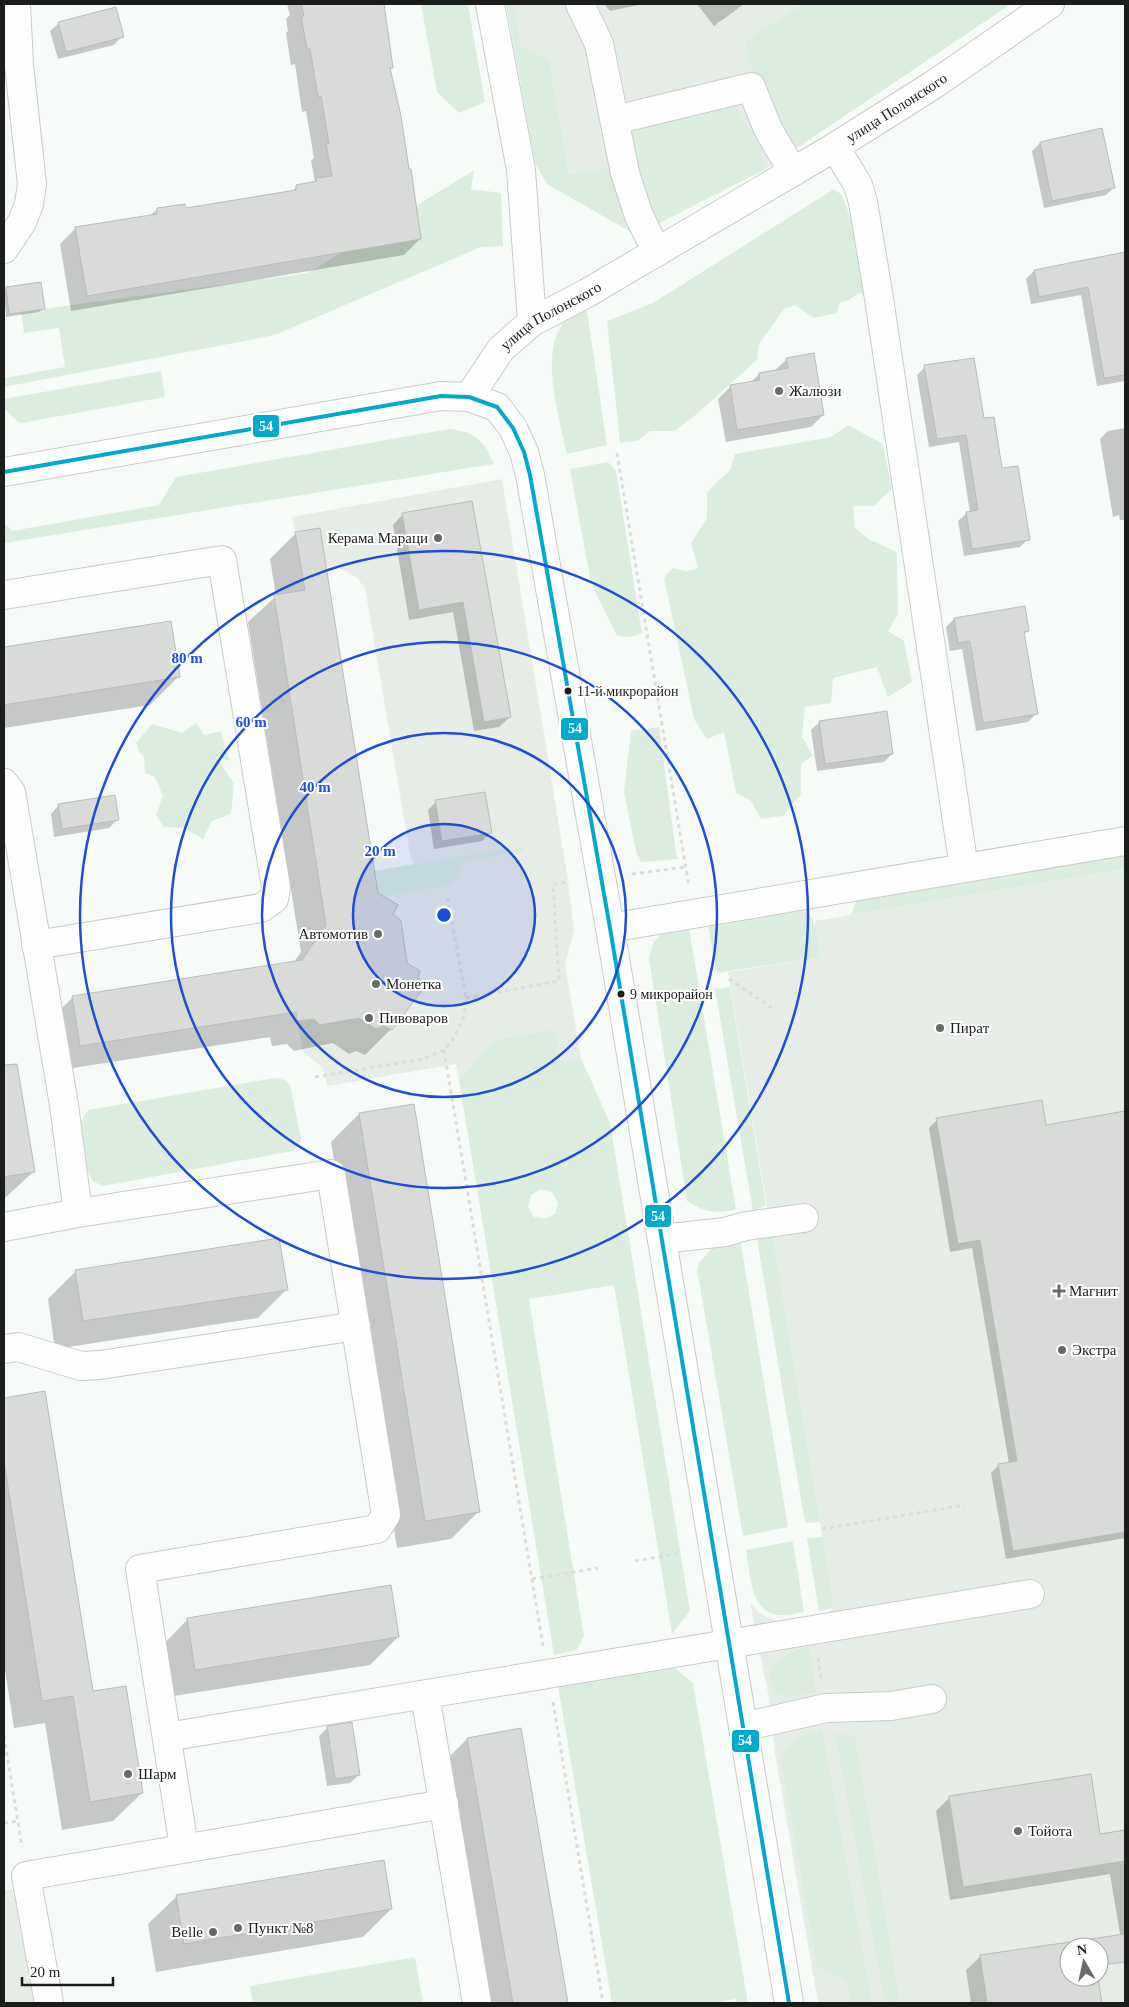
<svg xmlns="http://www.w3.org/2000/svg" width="1129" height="2007" viewBox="0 0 1129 2007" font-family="Georgia,serif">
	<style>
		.built { fill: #e6ede7; fill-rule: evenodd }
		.green { fill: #dbedde; fill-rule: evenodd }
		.shadow { fill: #0003 }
		.building { fill: #d8dbd8; stroke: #b9bcba }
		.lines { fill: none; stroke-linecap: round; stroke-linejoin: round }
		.minor-casing { stroke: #c8cbc9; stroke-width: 30 }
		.major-casing { stroke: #c8cbc9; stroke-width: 30 }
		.path { stroke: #dbdcdb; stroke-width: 3; stroke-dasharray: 4 4; stroke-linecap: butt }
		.minor { stroke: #fefefe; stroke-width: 28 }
		.major { stroke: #fefefe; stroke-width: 28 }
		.bus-1-casing { stroke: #fff; stroke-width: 8 }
		.bus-1 { stroke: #00a9ce; stroke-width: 4 }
		.ring { fill: none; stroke: #1d4ed8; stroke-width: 2.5 }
		.poi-dot { fill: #686b68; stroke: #fff; stroke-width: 2 }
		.bus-dot { fill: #1b1d1b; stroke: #fff; stroke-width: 2 }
		.labels { text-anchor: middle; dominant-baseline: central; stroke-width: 4; stroke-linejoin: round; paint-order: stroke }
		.bus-label { font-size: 14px; fill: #1b1d1b; stroke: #fff; text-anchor: start }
		.street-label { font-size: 15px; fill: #1b1d1b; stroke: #fff }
		.poi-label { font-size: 15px; fill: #1b1d1b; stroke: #fff; text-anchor: start }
		.centre { fill: #1d4ed8; stroke: #fff; stroke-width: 2.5 }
		.ring-label { font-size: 15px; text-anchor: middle; font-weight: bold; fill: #1d4ed8; stroke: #fff; stroke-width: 4; stroke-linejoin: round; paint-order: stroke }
		.line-badge { stroke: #fff; stroke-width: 2 }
		.badge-label { font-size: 14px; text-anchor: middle; font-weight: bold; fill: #fff }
	</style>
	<rect width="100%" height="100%" fill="#f7fbf8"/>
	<g class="built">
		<polygon points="515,4 804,4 757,32 794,148 803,144 764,170 636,235 569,175 549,59 521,46"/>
		<polygon points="502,479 567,874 574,930 565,965 581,1058 561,1061 555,1029 494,1040 459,1080 456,1064 327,1086 323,1068 303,1052 297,1021 314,1019 320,1025 359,1018 376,1029 383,1026 392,1030 426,985 418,978 420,970 407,963 401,921 393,914 378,894 374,871 414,864 410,854 365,588 357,578 342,569 329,566 301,568 292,517"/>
		<path d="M1125,869V2003H818L775,1753L768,1693L750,1602L760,1614L780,1622L826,1615L834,1607L728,972L820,957L815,921ZM1069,1947H1099V1977H1069Z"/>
		<polygon points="12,1889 19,1899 38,2003 4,2003 4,1891"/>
	</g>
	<g class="green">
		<polygon points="421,4 468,4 485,102 459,113 437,92"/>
		<polygon points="506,4 515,4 521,46 549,59 569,175 609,168 636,235 547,184 535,163"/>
		<polygon points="804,4 1011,4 803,144 794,148 785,141 748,58 746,43 757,32"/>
		<polygon points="733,100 761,151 764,170 658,223 647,212 625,126"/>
		<polygon points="474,170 471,189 501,193 503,246 481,247 275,335 4,387 4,378 65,367 59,328 24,333 21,312 308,273"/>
		<polygon points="834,189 842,195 851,219 869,295 858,293 849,300 839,303 837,313 814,318 795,305 784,309 759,344 757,360 699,412 675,431 650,431 637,441 620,443 607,321 653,303"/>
		<path d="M579,309L587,311L607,445L567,454C560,419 540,356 562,325C566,319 574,314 579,309Z"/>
		<polygon points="161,371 165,397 21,423 14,419 4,408 4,399"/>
		<polygon points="848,425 883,444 892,489 874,506 853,506 855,528 870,540 897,552 898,614 888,631 904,641 912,682 888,697 877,667 833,678 831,703 805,707 802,737 813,756 801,764 801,794 783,816 761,819 751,801 736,793 724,732 707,739 694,719 664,578 672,568 686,571 698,568 691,543 707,518 707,492 730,470 735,454 831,437"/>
		<path d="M449,429C475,432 484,440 494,464L4,543V523L12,531L159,505L176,477Z"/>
		<polygon points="608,462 616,471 642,633 631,637 617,636 591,583 570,469"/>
		<polygon points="196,723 204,735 221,731 229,761 215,756 234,783 231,814 212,821 203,839 184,828 164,827 156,815 163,796 155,777 145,773 144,757 140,753 136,743 152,724 182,733"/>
		<polygon points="659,727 677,859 641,862 636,851 624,792 631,731"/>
		<polygon points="523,846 524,852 464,861 457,877 451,885 382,896 378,894 374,871"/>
		<polygon points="1125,852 1125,869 851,915 858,897"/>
		<path d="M800,909C820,918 817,938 820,957L716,973L708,923Z"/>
		<path d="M689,928L736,1210C715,1213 706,1213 687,1201L649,958C655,930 665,933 689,928Z"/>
		<polygon points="730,987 766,1205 753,1211 715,989"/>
		<path d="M555,1029L561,1061L581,1058L610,1123L690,1611L672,1634L614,1285L529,1299L584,1636L577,1650L554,1655L459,1080L494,1040ZM541,1189L552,1192L558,1203L555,1214L545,1219L534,1217L528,1206L531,1195Z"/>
		<polygon points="275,1078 285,1080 290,1085 301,1138 299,1145 293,1151 103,1186 93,1181 87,1171 80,1123 88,1110"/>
		<polygon points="756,1233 772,1233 820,1522 805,1523"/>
		<polygon points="740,1238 788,1527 743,1536 697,1269 699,1263 717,1242"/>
		<polygon points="823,1537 834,1608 819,1611 807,1538"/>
		<path d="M793,1541L804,1612C797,1613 789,1616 781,1615C750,1615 750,1572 746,1550Z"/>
		<path d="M809,1647L816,1692C807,1693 797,1697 788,1697C770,1696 764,1673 776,1662C786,1653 797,1650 809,1647Z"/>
		<polygon points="660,1668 675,1668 693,1683 748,2003 737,2003 736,1999 709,2003 612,2003 558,1686"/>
		<path d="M822,1730L872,2003H851L847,1980L817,1967L781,1758C793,1737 798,1734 822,1730Z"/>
		<polygon points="835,1732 855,1737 900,2003 885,2003"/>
		<polygon points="415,1957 423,2003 253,2003 250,1986"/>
	</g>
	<g class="shadow">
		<polygon points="287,4 382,4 392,68 389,70 420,239 404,255 71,311 60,244 76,228 150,216 157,209 185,210 291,192 297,187 315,182 311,161 314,158 306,111 302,112 295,64 291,65 286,33 288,31 286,19 290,15"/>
		<polygon points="604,4 643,4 610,11"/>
		<polygon points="697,4 744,4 714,26"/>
		<polygon points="59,23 122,36 114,45 58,59 50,31"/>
		<polygon points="1040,143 1114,187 1106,195 1044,208 1032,151"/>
		<polygon points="1125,253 1125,381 1097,386 1081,295 1031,304 1026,279 1034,271"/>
		<polygon points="6,288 43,308 39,312 6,317 4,291"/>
		<polygon points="787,359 823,415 811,427 726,442 718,399 730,387 750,383 759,374 774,371"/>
		<polygon points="925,367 983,419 1028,539 1020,547 964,556 958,521 967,513 970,513 959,442 929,447 917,375"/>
		<polygon points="1125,428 1125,520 1120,520 1119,515 1113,517 1100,439 1108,431"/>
		<polygon points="471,503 510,717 499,727 474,731 453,612 409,620 393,525 403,514"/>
		<polygon points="296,533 377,894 391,915 406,964 391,1029 365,1055 356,1051 349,1054 333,1043 294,1051 287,1044 272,1046 270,1037 54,1071 47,1023 73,997 294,962 301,952 248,622 276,596 270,559"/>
		<polygon points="1024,607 1028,631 1023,635 1036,714 1028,722 976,731 962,649 950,651 946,627 954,619"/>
		<polygon points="170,623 178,677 150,705 4,728 4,648"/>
		<polygon points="820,722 892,754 884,762 817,771 811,730"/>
		<polygon points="436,802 490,833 482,841 434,849 428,810"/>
		<polygon points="59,805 117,820 109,828 54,837 51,814"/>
		<polygon points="16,1068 34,1171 4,1199 4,1071"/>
		<polygon points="1125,1112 1125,1538 1006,1559 991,1473 999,1465 1009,1463 972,1248 950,1252 929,1128 937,1120 1045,1126"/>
		<polygon points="359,1114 479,1511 451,1539 397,1548 331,1142"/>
		<polygon points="76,1271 286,1290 258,1318 55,1349 48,1299"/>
		<polygon points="44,1392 92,1692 142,1793 113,1821 62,1830 45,1723 14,1728 4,1663 4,1399"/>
		<polygon points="188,1619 398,1637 370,1665 167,1697 160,1648"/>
		<polygon points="327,1728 359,1775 350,1783 327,1786 319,1736"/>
		<polygon points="520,1730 567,2003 480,2003 439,1767 467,1739"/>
		<polygon points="950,1797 1099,1836 1125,1831 1125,1934 1120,1934 1110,1874 950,1900 936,1811"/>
		<polygon points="177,1896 391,1909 363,1937 156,1972 148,1924"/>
		<polygon points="1091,1940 1092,1947 1069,1947 1069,1977 1097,1977 1101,2003 971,2003 966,1970 980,1957"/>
	</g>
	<g class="building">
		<polygon points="301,4 384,4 393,68 390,68 401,116 409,169 411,169 421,239 87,296 75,227 157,214 157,208 185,204 186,208 296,190 296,185 317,181 316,178 332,176 326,144 329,144 321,96 318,97 310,49 307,49 301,16 304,16"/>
		<polygon points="116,7 124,37 66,52 58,22"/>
		<polygon points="1102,128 1115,188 1052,201 1040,142"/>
		<polygon points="1125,252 1125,375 1104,378 1088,287 1039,297 1034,270"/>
		<polygon points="41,282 45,309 9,314 6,287"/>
		<polygon points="814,353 824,415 737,430 730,385 760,380 759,373 788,368 786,358"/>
		<polygon points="974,358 984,418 994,417 1002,468 1018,466 1030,540 972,549 966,512 978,510 966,435 937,439 924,365"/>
		<polygon points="472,501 511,717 484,722 463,602 419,610 402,513"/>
		<polygon points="320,528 378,893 398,905 393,914 401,921 407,963 420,971 418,978 426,985 392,1030 383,1026 376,1029 359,1018 320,1025 314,1019 297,1021 296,1012 80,1046 72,996 302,960 326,925 274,595 305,590 295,532"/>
		<polygon points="1025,606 1029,631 1024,632 1038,714 983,723 970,641 958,643 954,618"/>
		<polygon points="171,621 180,677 4,705 4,647"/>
		<polygon points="887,711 893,754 825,764 819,721"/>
		<polygon points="485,792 492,833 442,841 435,800"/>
		<polygon points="115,795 119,820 62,829 58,804"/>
		<polygon points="17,1064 35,1172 4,1177 4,1065"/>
		<polygon points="1042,1100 1046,1125 1125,1111 1125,1532 1013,1551 998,1464 1017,1461 980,1240 958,1244 936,1118"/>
		<polygon points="414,1104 480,1512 425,1521 359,1113"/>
		<polygon points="279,1238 288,1290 83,1321 75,1270"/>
		<polygon points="45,1391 93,1691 126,1686 143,1793 90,1802 73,1696 42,1701 4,1462 4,1398"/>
		<polygon points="391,1585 399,1637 195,1670 187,1618"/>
		<polygon points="352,1722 360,1775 335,1779 327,1726"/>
		<polygon points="521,1728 568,2003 513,2003 467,1738"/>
		<polygon points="1091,1774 1100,1834 1125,1830 1125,1861 963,1887 949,1796"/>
		<polygon points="384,1860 392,1909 184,1944 176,1895"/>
		<polygon points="1125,1934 1125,1962 1099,1965 1099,1947 1069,1947 1069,1977 1098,1977 1102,2003 987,2003 980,1955"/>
	</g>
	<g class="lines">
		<g class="minor-casing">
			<g id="minor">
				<polyline points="490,4 521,170 532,322"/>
				<polyline points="580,4 599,44 625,173 639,216 657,252"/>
				<polyline points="615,120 751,87 768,129 793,172"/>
				<polyline points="835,147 858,185 863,202 878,292 964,868"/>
				<polyline points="4,249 22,222 29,204 32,184 19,65 16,4"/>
				<path id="s1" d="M469,397L501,349L532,322L587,293L835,147L936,83L1050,4"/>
				<polyline points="4,595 222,560 276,887 274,899 261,908 36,945"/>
				<polyline points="4,783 11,792 64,1105 78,1213"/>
				<polyline points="610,928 1125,841"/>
				<polyline points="4,1227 78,1213 331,1174 386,1515 377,1529 140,1569 184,1847"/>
				<polyline points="662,1239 725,1232 746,1226 804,1218"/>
				<polyline points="4,1349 18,1347 81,1366 100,1365 356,1326"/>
				<polyline points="425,1695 477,2003"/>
				<polyline points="743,1727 826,1708 891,1706 932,1699"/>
				<polyline points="167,1737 1030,1594"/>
				<polyline points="49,2003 26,1876 444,1804"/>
			</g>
		</g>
		<g class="major-casing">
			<polyline id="major" points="4,472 441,396 469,397 497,407 513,428 524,452 530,475 610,928 789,2003"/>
		</g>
		<g class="path">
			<polyline points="617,453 689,887"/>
			<polyline points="632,874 686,867"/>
			<polyline points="729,979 772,1008"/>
			<polyline points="466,998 559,981 553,884 568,882"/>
			<polyline points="444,1050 543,1646"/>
			<polyline points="315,1077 423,1059 444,1050 453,1039 464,1016 466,998 447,895"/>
			<polyline points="822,1529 965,1505"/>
			<polyline points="635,1561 681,1553"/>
			<polyline points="532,1579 598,1568"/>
			<polyline points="818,1658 821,1679"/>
			<polyline points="553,1702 603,2003"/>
			<polyline points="4,1736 22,1847"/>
			<polyline points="4,1823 17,1821"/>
		</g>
		<use href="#minor" class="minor"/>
		<use href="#major" class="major"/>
		<g class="bus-1-casing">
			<polyline id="bus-1" points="4,472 441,396 469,397 497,407 513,428 524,452 530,475 610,928 789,2003"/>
		</g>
		<use href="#bus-1" class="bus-1"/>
	</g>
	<circle cx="444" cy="915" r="91" fill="#1d4ed8" fill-opacity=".12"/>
	<g class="ring">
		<circle cx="444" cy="915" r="91"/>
		<circle cx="444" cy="915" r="182"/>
		<circle cx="444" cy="915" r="273"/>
		<circle cx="444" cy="915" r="364"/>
	</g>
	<g class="poi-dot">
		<circle cx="779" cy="391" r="5"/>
		<circle cx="438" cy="538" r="5"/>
		<circle cx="378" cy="934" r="5"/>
		<circle cx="376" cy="984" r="5"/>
		<circle cx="369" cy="1018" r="5"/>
		<circle cx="940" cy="1028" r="5"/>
		<path d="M1056.5 1283.5h5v5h5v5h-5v5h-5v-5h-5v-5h5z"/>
		<circle cx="1062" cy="1350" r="5"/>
		<circle cx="128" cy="1774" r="5"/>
		<circle cx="1018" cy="1831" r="5"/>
		<circle cx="238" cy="1928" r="5"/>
		<circle cx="213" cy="1932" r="5"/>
	</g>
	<g class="bus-dot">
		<circle cx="568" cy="691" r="4.5"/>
		<circle cx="621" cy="994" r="4.5"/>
	</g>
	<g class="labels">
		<g class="bus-label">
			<text x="577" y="691">11-й микрорайон</text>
			<text x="630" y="994">9 микрорайон</text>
		</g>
		<g class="street-label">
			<text stroke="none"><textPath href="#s1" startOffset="522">улица Полонского</textPath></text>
			<text stroke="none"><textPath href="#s1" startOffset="118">улица Полонского</textPath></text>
		</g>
		<g class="poi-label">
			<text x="789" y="391">Жалюзи</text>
			<text x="428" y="538" text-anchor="end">Керама Мараци</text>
			<text x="368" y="934" text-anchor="end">Автомотив</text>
			<text x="386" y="984">Монетка</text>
			<text x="379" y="1018">Пивоваров</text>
			<text x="950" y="1028">Пират</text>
			<text x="1069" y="1291">Магнит</text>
			<text x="1072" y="1350">Экстра</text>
			<text x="138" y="1774">Шарм</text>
			<text x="1028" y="1831">Тойота</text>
			<text x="248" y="1928">Пункт №8</text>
			<text x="203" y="1932" text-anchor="end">Belle</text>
		</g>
	</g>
	<circle cx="444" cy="915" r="8" class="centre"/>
	<g class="ring-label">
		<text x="187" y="663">80 m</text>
		<text x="251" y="727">60 m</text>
		<text x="315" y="792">40 m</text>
		<text x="380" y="856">20 m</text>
	</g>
	<g class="line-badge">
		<rect x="252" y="414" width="28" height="24" rx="5" fill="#00a9ce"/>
		<rect x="560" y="717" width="29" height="24" rx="5" fill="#00a9ce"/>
		<rect x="644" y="1204" width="28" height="24" rx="5" fill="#00a9ce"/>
		<rect x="731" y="1729" width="29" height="24" rx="5" fill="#00a9ce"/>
	</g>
	<g class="badge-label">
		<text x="266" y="431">54</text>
		<text x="575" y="733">54</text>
		<text x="658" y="1221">54</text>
		<text x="745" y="1745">54</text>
	</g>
	<rect width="1129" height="2007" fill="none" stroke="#1b1d1b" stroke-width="10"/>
	<g transform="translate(1084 1962) rotate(351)"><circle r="24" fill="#ffffff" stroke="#a4a5a4"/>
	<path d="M0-4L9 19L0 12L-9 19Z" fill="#686b68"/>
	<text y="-8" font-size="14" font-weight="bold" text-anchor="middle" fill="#1b1d1b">N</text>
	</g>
	<path d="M22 1977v8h91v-8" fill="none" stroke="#1b1d1b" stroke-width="2.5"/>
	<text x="30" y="1977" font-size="15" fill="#1b1d1b" stroke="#ffffff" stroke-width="4" paint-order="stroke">20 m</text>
</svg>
